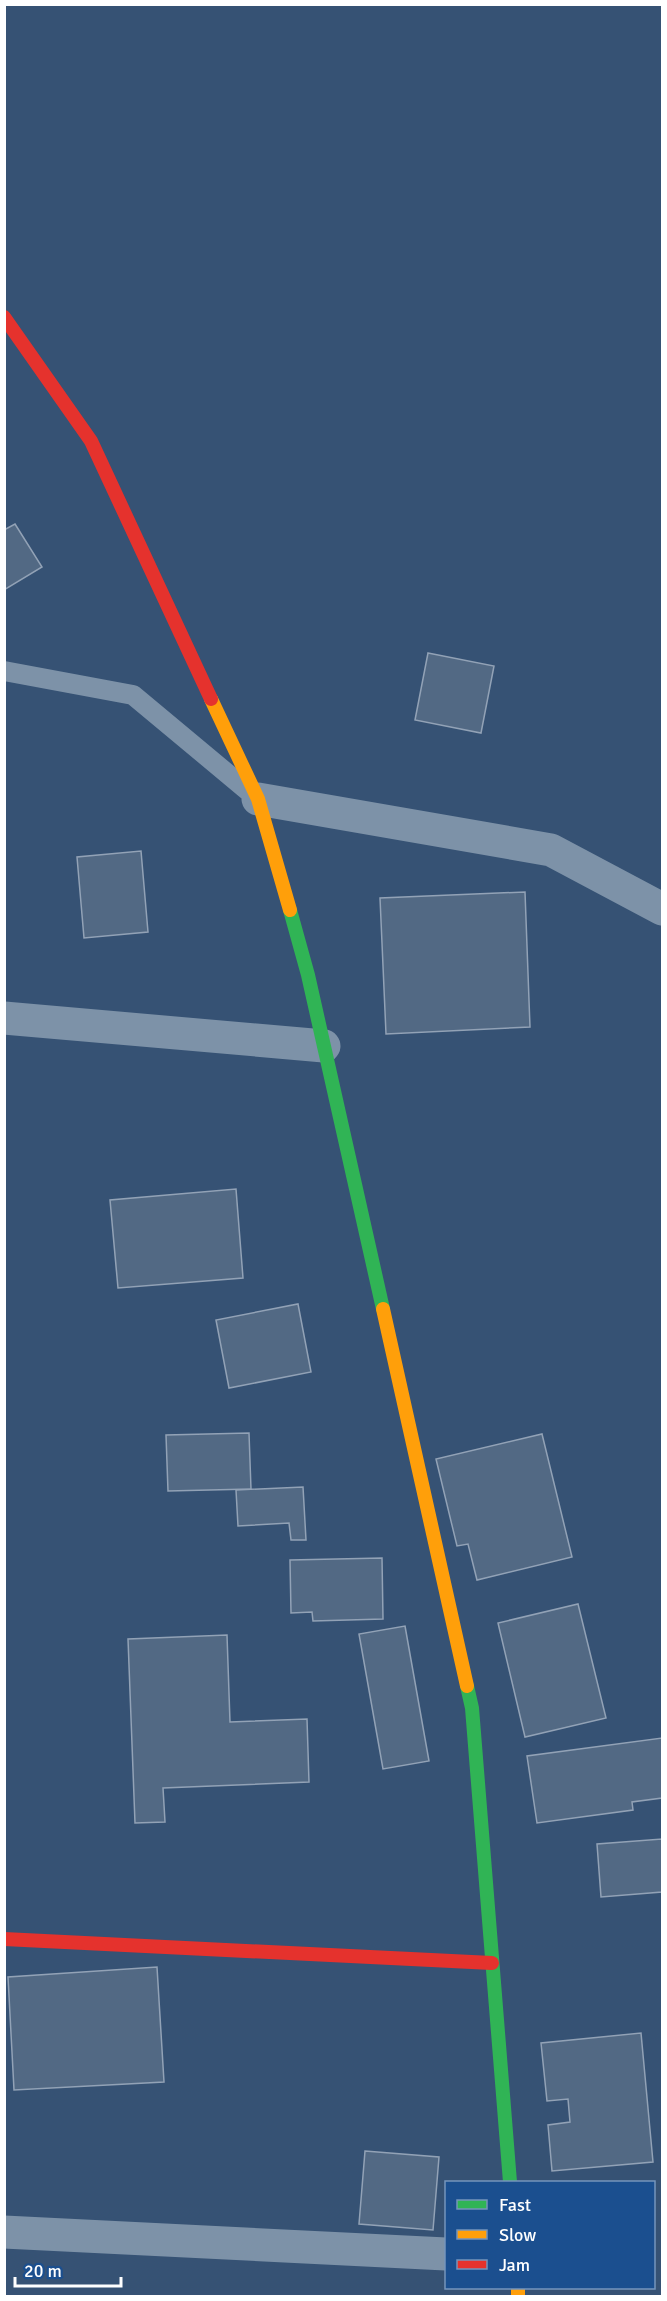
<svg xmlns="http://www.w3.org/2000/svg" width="667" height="2301" viewBox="0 0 667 2301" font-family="Signika,sans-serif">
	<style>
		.building { fill: #526984; stroke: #92a2b6; stroke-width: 1.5 }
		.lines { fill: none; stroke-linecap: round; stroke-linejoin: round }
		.lane { stroke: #7d92a8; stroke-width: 20 }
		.street { stroke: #7d92a8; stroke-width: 33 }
		.fast { stroke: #30b455; stroke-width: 14 }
		.slow { stroke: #ff9f0a; stroke-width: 14 }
		.jam { stroke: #e5322d; stroke-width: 14 }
	</style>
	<rect width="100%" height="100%" fill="#365274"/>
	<g class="building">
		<polygon points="15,524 42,567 4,590 4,530"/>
		<polygon points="428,653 494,666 481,733 415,720"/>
		<polygon points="141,851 148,932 84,938 77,857"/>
		<polygon points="525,892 530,1027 386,1034 380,898"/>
		<polygon points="236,1189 243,1278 118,1288 110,1200"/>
		<polygon points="298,1304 311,1372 229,1388 216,1320"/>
		<polygon points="249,1433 251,1489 168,1491 166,1435"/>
		<polygon points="542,1434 572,1557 477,1580 468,1544 457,1546 436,1459"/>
		<polygon points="303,1487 306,1540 291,1540 289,1523 238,1526 236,1490"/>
		<polygon points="382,1558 383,1619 313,1621 312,1612 291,1613 290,1560"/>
		<polygon points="578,1604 606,1718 525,1737 498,1623"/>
		<polygon points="405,1626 429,1761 383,1769 359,1634"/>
		<polygon points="227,1635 230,1722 307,1719 309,1782 163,1788 165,1822 135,1823 128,1639"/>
		<polygon points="662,1738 662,1798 632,1802 633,1810 537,1823 527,1756"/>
		<polygon points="662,1839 662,1892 601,1897 597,1844"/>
		<polygon points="157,1967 164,2082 14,2090 8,1977"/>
		<polygon points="641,2033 653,2162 552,2171 548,2125 570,2122 568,2099 547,2101 541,2043"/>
		<polygon points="365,2151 439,2157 433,2230 359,2224"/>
	</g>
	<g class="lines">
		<polyline class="lane" points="4,671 133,695 247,790"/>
		<g class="street">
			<polyline points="258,799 551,850 662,909"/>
			<polyline points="4,1018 324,1046"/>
			<polyline points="4,2232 446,2254"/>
		</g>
		<g class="fast">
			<polyline points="290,910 308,975 383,1309"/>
			<polyline points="467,1686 472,1708 510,2182"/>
		</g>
		<g class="slow">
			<polyline points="211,699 258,799 290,910"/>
			<polyline points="383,1309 467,1686"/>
			<polyline points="518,2288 518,2296"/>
		</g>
		<g class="jam">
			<polyline points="4,317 91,441 211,699"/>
			<polyline points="4,1939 492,1963"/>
		</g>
	</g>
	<rect width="667" height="2301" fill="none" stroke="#ffffff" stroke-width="12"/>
	<rect x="445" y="2181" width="210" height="108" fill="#1b4f8f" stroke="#7695bc" stroke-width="1.5"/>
	<rect x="457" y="2200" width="30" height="9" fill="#30b455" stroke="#7695bc" stroke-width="1.5"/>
	<text x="499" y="2211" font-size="18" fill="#ffffff">Fast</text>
	<rect x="457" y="2230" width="30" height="9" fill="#ff9f0a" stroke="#7695bc" stroke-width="1.5"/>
	<text x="499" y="2241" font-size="18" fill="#ffffff">Slow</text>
	<rect x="457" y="2260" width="30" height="9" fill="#e5322d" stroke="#7695bc" stroke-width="1.5"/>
	<text x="499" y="2271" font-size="18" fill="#ffffff">Jam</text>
	<path d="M15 2277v9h106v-9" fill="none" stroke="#ffffff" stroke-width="3"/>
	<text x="24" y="2277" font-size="18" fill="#ffffff" stroke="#1b4f8f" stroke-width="4.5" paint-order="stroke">20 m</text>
</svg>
